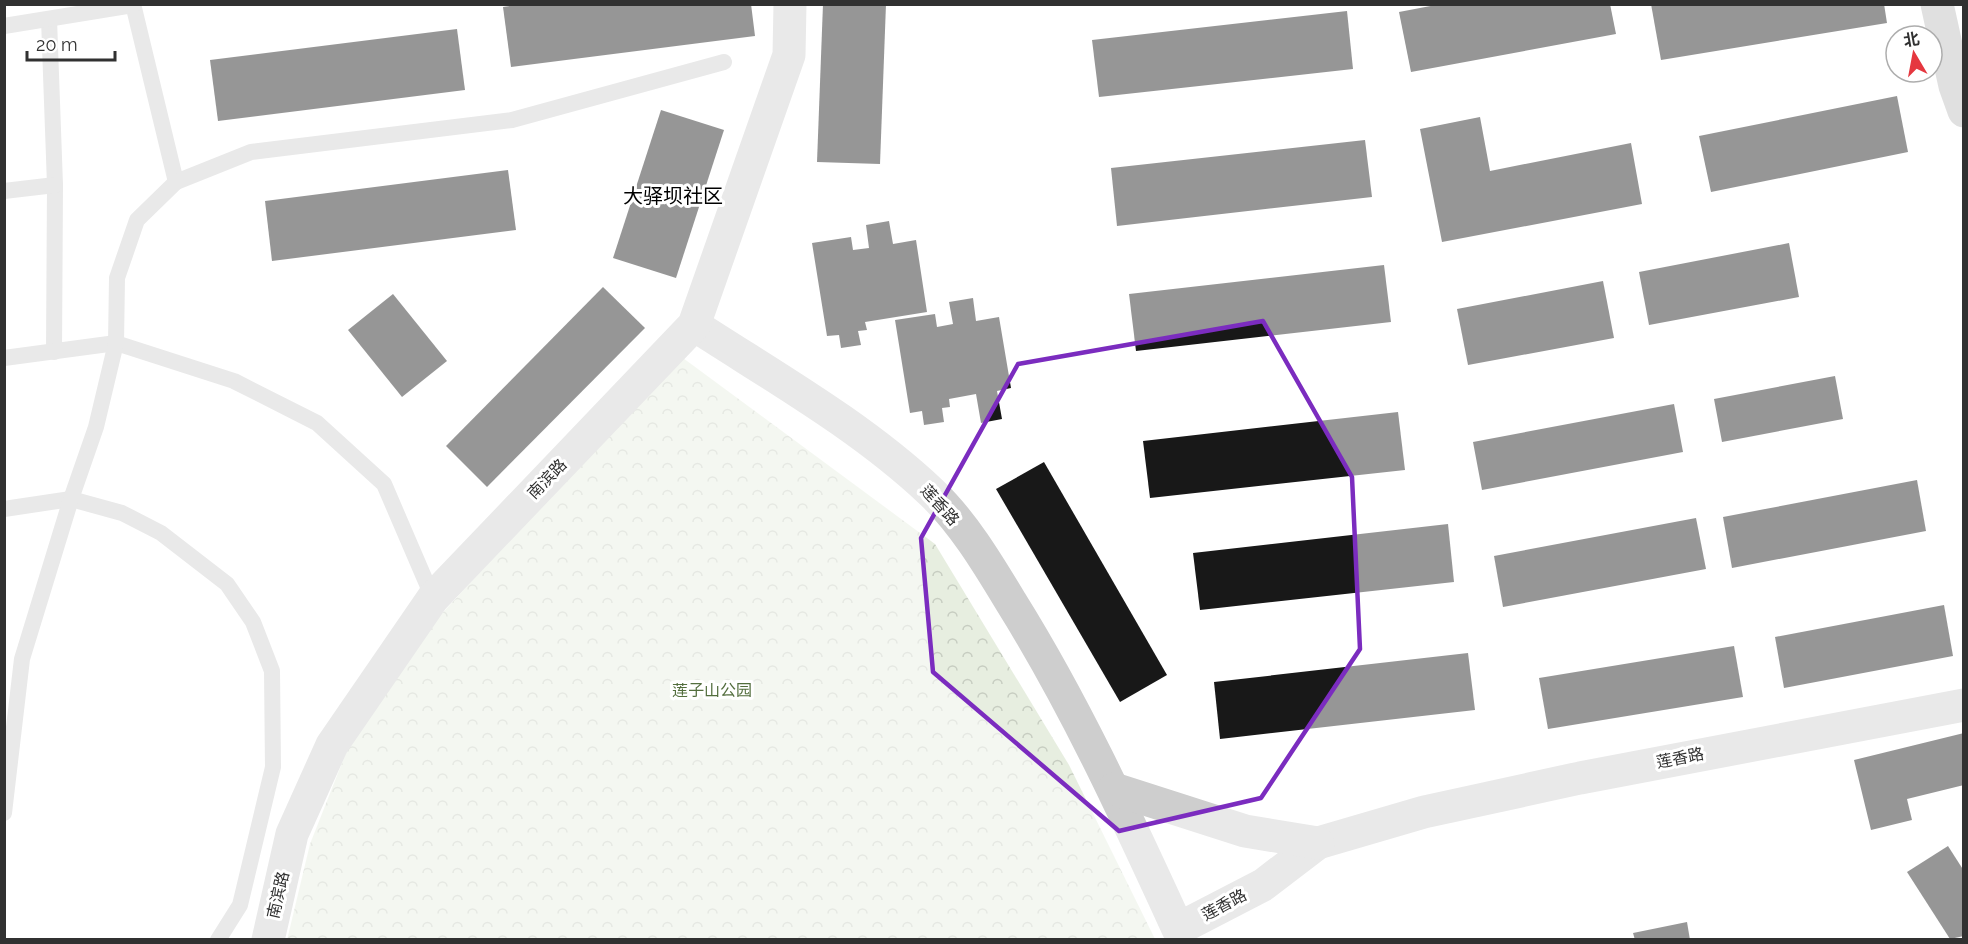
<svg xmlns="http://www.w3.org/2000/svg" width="1968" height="944" viewBox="0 0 1968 944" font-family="Raleway,'Noto Sans SC',sans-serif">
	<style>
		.park { fill: url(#park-crowns) }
		.building { fill: #181818 }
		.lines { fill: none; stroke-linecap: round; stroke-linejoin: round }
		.lane { stroke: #cecece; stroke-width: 16 }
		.street { stroke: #cecece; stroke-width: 33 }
		.secondary { stroke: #bbb; stroke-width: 33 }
		.marked { fill: none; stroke: #7b2cbf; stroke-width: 4.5; stroke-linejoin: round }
		.labels { text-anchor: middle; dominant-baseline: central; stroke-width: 6; stroke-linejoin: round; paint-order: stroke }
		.street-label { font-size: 16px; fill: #313131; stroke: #fff }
		.park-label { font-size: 16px; fill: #536e3e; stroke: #fff }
		.quarter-label { font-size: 20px; fill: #000; stroke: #fff }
	</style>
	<defs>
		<pattern id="park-crowns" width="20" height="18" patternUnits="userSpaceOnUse" patternTransform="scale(1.5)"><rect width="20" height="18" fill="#e7eee0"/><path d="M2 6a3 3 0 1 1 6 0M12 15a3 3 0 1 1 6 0" fill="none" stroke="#c7cdc1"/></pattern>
	</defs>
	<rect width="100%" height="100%" fill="#fff"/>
	<polygon class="park" points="683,358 935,544 1069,765 1155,939 287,940 310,844 351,740 435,621 645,393"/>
	<g class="building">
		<polygon points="522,4 751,4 755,36 511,67 503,7"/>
		<polygon points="823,4 886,4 880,164 817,162"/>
		<polygon points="1441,4 1610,4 1616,34 1411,72 1399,12"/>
		<polygon points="1651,4 1884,4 1887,23 1661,60"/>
		<polygon points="1347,11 1353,69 1099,97 1092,40"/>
		<polygon points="457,29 465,90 218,121 210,60"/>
		<polygon points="1897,96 1908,152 1711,192 1699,136"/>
		<polygon points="661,110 724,130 676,278 613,258"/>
		<polygon points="1480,117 1490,171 1631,143 1642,204 1442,242 1420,129"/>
		<polygon points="1365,140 1372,197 1117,226 1111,168"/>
		<polygon points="508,170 516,230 272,261 265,201"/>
		<polygon points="889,221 893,244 916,240 927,312 865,322 867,330 858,331 861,345 841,348 839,335 827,336 812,243 851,237 853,250 869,248 866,225"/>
		<polygon points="1789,243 1799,297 1649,325 1639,272"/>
		<polygon points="1384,265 1391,322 1136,351 1129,294"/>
		<polygon points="1603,281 1614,338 1468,365 1457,309"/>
		<polygon points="603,287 645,328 487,487 446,446"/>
		<polygon points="393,294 447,361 402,397 348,330"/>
		<polygon points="973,298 976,321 999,317 1011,388 997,391 1002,419 981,423 976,394 949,399 950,407 942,408 944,422 924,425 922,411 910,413 895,320 935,314 937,327 953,324 949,302"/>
		<polygon points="1835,376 1843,419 1722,442 1714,399"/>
		<polygon points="1674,404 1683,452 1482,490 1473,442"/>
		<polygon points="1398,412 1405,470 1150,498 1143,441"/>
		<polygon points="1044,462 1167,675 1120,702 996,489"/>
		<polygon points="1917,480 1926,531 1732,568 1723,517"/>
		<polygon points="1696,518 1706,569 1503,607 1494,556"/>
		<polygon points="1448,524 1454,582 1200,610 1193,553"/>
		<polygon points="1944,605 1953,656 1784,688 1775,637"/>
		<polygon points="1734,646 1743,697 1548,729 1539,678"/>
		<polygon points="1468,653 1475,710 1220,739 1214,682"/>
		<polygon points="1964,733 1964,785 1907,799 1912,820 1871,830 1854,760"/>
		<polygon points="1948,846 1964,871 1964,936 1950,939 1907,872"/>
		<polygon points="1687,922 1690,940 1635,940 1633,933"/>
	</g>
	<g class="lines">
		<g class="lane">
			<polyline points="133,4 176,182"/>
			<polyline points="49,19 55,185 54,352"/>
			<polyline points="4,26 133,5"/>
			<polyline points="4,191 55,185"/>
			<polyline points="4,358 116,343 234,381 317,423 384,484 433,598"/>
			<polyline points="4,509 71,499 122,513 161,533 227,584 253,622 272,671 273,767 240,905 218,940"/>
			<polyline points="4,813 22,659 71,499 96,427 116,343 117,278 137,220 176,182 251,152 512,120 724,62"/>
		</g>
		<g class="street">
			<path d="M694,325C774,377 861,426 931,492C963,522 988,564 1011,602C1076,706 1127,818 1178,929L1263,885L1318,843L1424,812L1580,778L1964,705"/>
			<polyline points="1114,789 1245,831 1318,843"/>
			<polyline points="268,940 292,834 332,745 433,598 694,325 789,55 790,4"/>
		</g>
		<polyline class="secondary" points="1937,4 1955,86 1964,111"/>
	</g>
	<path d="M0 0H1968V944H0ZM1263,321L1352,477L1360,649L1261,798L1119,831L933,672L921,538L1018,364Z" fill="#fff" fill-opacity=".55" fill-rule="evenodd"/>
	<path class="marked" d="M1263,321L1352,477L1360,649L1261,798L1119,831L933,672L921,538L1018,364Z"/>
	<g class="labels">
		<g class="street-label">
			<text transform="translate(547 479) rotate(-46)">南滨路</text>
			<text transform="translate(940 505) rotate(48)">莲香路</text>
			<text transform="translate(1680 758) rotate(-11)">莲香路</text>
			<text transform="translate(278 895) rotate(-77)">南滨路</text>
			<text transform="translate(1224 905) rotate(-28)">莲香路</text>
		</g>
		<g class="park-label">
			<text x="712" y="690">莲子山公园</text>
		</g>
		<g class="quarter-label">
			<text x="673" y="196">大驿坝社区</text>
		</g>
	</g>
	<rect width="1968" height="944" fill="none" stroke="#313131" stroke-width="12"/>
	<g transform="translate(1914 54) rotate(350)"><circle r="28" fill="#ffffff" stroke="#adadad" stroke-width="1.5"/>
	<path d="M0-4.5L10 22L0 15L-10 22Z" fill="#e5373f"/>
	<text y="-9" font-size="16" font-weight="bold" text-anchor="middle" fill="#313131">北</text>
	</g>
	<path d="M27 51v9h88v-9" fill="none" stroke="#313131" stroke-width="3"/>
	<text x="36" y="51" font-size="18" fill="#313131" stroke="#ffffff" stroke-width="4.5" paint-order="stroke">20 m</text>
</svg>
